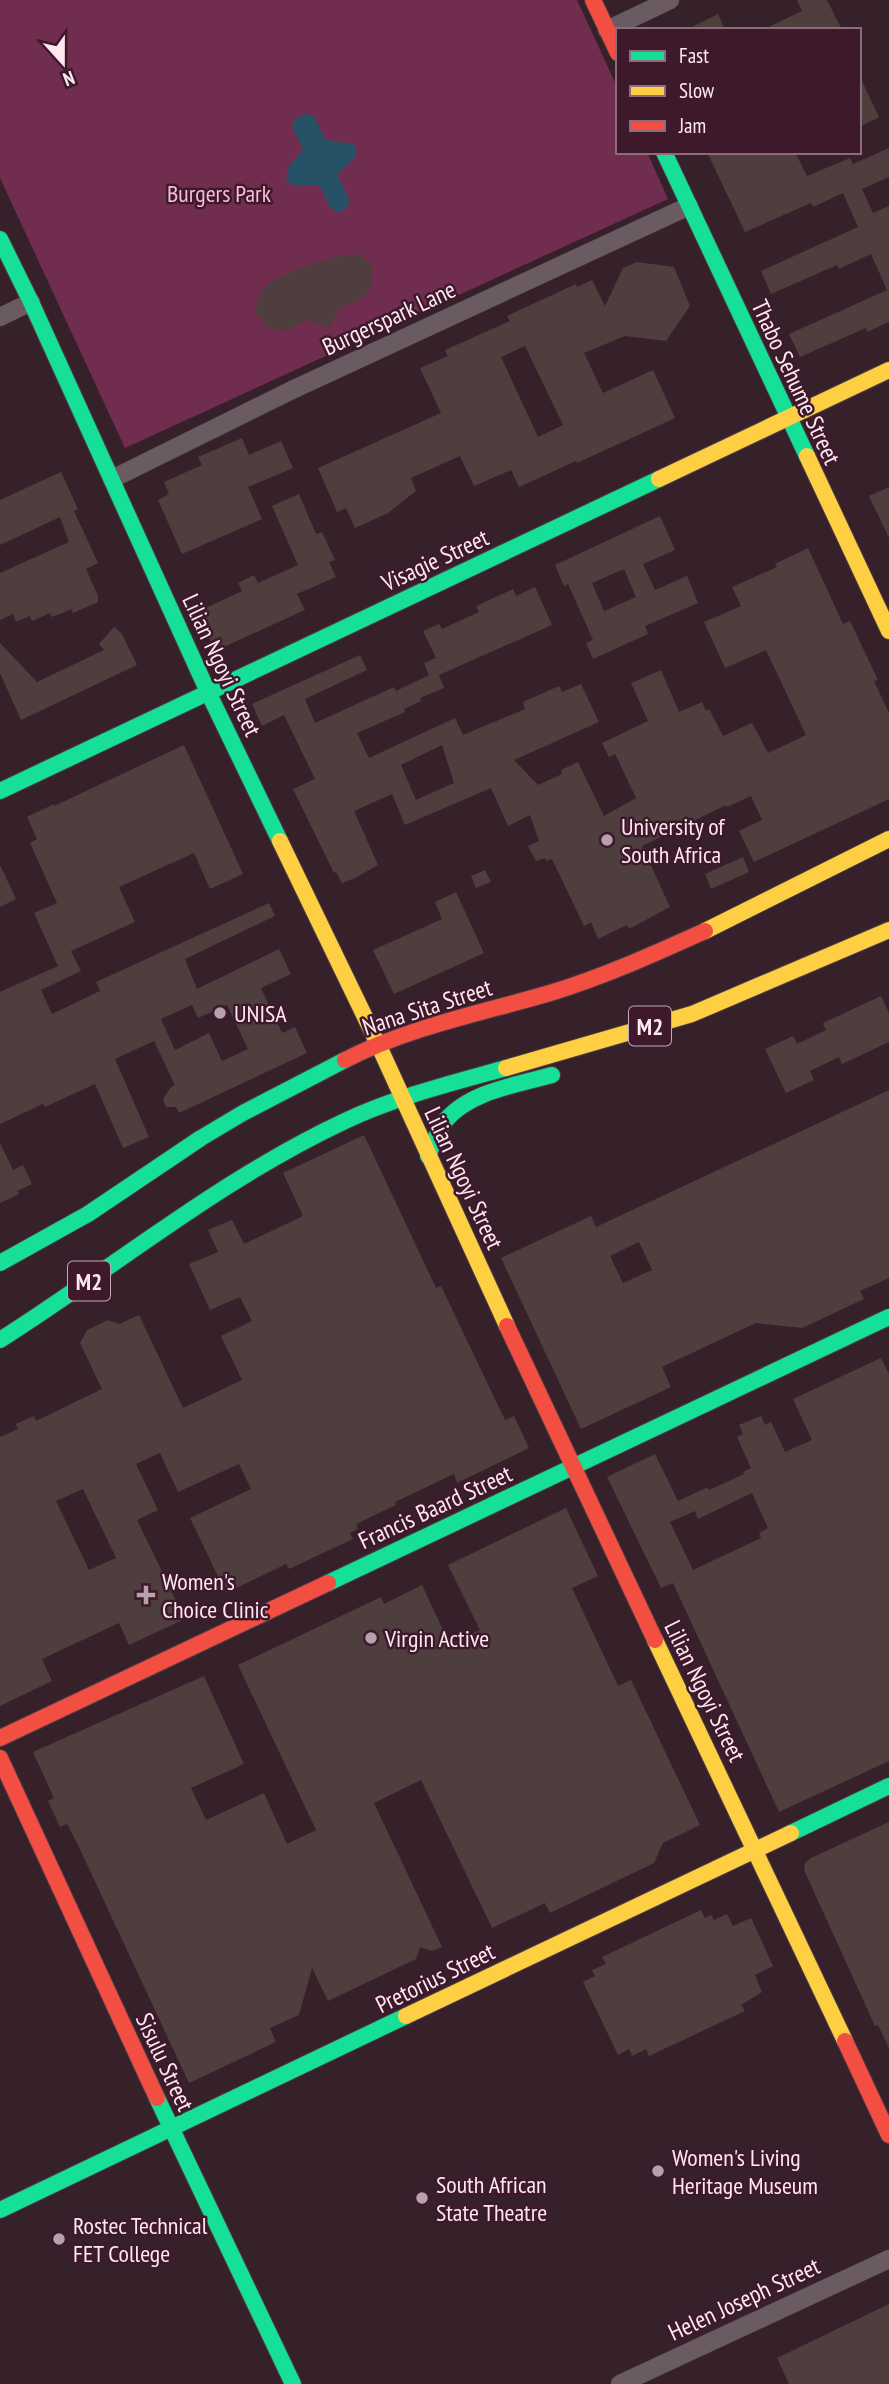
<svg xmlns="http://www.w3.org/2000/svg" width="889" height="2384" viewBox="0 0 889 2384" font-family="'PT Sans Narrow',sans-serif">
	<style>
		.green { fill: #712d50 }
		.water { fill: #265166 }
		.building { fill: #4f3e3e; fill-rule: evenodd }
		.lines { fill: none; stroke-linecap: round; stroke-linejoin: round }
		.street-casing { stroke: #4d3c44; stroke-width: 19 }
		.fast-casing { stroke: #4d3c44; stroke-width: 18 }
		.slow-casing { stroke: #4d3c44; stroke-width: 18 }
		.jam-casing { stroke: #4d3c44; stroke-width: 18 }
		.street { stroke: #6a5a61; stroke-width: 18 }
		.fast { stroke: #16e098; stroke-width: 16 }
		.slow { stroke: #ffcf43; stroke-width: 16 }
		.jam { stroke: #f24e42; stroke-width: 16 }
		.poi-dot { fill: #b7a2ac; stroke: #3e192b; stroke-width: 2.5 }
		.labels { text-anchor: middle; dominant-baseline: central; stroke-width: 5; stroke-linejoin: round; paint-order: stroke }
		.shield { fill: #3e192b; stroke: #c4aab6; stroke-width: 2 }
		.shield-label { font-size: 23px; font-weight: bold; fill: #fde8f1 }
		.park-label { font-size: 24px; fill: #fabdd8; stroke: #3e192b }
		.street-label { font-size: 24px; fill: #fde8f1; stroke: #3e192b }
		.poi-label { font-size: 24px; fill: #fde8f1; stroke: #3e192b; text-anchor: start }
	</style>
	<rect width="100%" height="100%" fill="#36212b"/>
	<polygon class="green" points="0,0 577,0 618,89 618,152 647,152 668,199 125,448 0,178"/>
	<polygon class="water" points="304,114 313,115 326,140 354,144 357,152 353,160 337,174 350,202 344,210 338,212 330,208 320,186 293,185 286,180 288,168 303,149 292,127 294,120"/>
	<g class="building">
		<polygon points="797,0 827,0 842,30 762,30 802,11"/>
		<polygon points="718,14 725,30 686,30"/>
		<polygon points="859,75 879,117 859,127"/>
		<polygon points="889,148 889,177 862,189 873,213 889,206 889,322 867,332 866,328 800,357 789,334 887,290 871,254 839,269 837,265 771,294 761,271 858,227 843,193 813,207 811,203 745,232 707,152 795,152 807,176 850,158 853,164"/>
		<polygon points="359,254 373,267 371,288 359,301 339,308 329,328 307,320 286,331 269,328 255,313 259,294 271,281 302,267 340,256"/>
		<path d="M637,262L674,267L690,306L666,341L625,336L584,353L603,393L653,370L675,418L577,463L576,461L519,487L511,470L474,486L460,456L411,478L416,491L388,513L355,528L346,508L337,512L318,468L441,413L420,368L448,356L445,350L510,321L507,316L576,284L577,287L592,280L605,306L623,268ZM525,346L563,425L538,437L501,357Z"/>
		<polygon points="242,438 249,455 281,441 293,468 248,487 262,519 182,554 158,500 169,494 164,482 202,465 198,457"/>
		<polygon points="61,472 78,509 74,511 98,563 86,569 98,596 98,602 73,613 72,609 52,617 50,613 32,621 30,616 16,622 13,614 0,620 0,573 69,542 60,517 0,545 0,500"/>
		<polygon points="889,487 889,538 869,496"/>
		<polygon points="299,494 316,534 322,532 335,560 329,562 336,577 297,594 305,610 215,651 197,612 242,591 238,583 254,575 258,583 298,565 272,506"/>
		<path d="M660,516L675,550L643,564L655,590L687,576L698,603L645,626L648,634L593,659L586,643L593,640L568,584L564,586L555,565ZM624,569L636,597L604,611L592,583Z"/>
		<path d="M808,548L843,624L850,621L878,680L874,681L889,713V799L754,862L739,831L762,820L751,796L727,807L726,805L642,846L670,907L629,929L627,925L598,939L591,922L584,926L552,859L546,861L545,858L536,861L528,846L539,841L530,815L508,826L491,788L405,825L392,794L354,811L378,865L355,878L342,883L336,872L334,873L293,789L315,779L284,715L262,726L252,704L360,655L367,670L305,699L315,723L394,687L396,691L429,675L424,663L436,658L423,631L439,624L442,629L479,612L476,606L513,589L516,596L535,587L552,625L439,675L444,688L420,698L421,701L404,709L405,712L357,733L369,758L455,718L463,735L525,709L523,702L559,686L562,692L581,684L599,722L514,760L538,785L562,774L561,770L578,762L604,816L636,798L615,754L609,757L602,743L648,721L631,683L661,670L679,712L702,702L706,711L709,709L723,736L752,723L768,753L806,735L766,650L725,668L704,622L741,606L732,587L777,567L775,564ZM442,745L454,783L416,800L401,765Z"/>
		<polygon points="114,627 122,634 137,665 21,720 0,673 0,643 37,682 104,650 99,644"/>
		<path d="M184,745L243,874L210,889L194,853L119,887L135,922L71,951L81,971L41,990L52,1014L100,991L96,982L269,903L275,916L185,959L197,989L279,949L291,974L261,988L282,1033L295,1027L307,1053L179,1113L176,1107H166L163,1099L171,1087L175,1085L154,1041L115,1059L149,1137L123,1148L95,1084L45,1107L43,1104L0,1124V992L58,966L34,913L57,903L30,843L37,839L27,817L54,804V806ZM192,1005L198,1018L227,1005L248,1049L222,1061L209,1033L175,1050L161,1019Z"/>
		<polygon points="743,857 749,872 711,889 705,874"/>
		<polygon points="0,865 16,899 0,907"/>
		<polygon points="485,870 491,882 476,888 471,876"/>
		<polygon points="456,892 484,953 394,994 373,950 442,919 435,902"/>
		<polygon points="881,996 889,1013 889,1042 842,1064 839,1057 810,1071 814,1080 786,1093 765,1049 793,1036 797,1044 826,1030 823,1023"/>
		<path d="M889,1090V1278L860,1291L864,1299L802,1328L756,1323L662,1367L671,1387L581,1429L501,1258L591,1216L596,1227ZM639,1242L652,1270L623,1283L610,1256Z"/>
		<path d="M364,1135L436,1288L441,1286L505,1420L514,1416L529,1448L457,1483L454,1474L395,1502L396,1505L356,1524L358,1529L350,1533L353,1539L289,1569L286,1564L226,1593L190,1518L251,1489L239,1464L178,1492L160,1453L136,1464L158,1510L137,1520L185,1619L129,1645L119,1623L42,1659L52,1681L0,1706V1437L18,1429L16,1424L34,1416L36,1421L102,1389L80,1343L87,1330L108,1320L119,1324L139,1315L183,1408L242,1380L221,1336L252,1321L240,1297L210,1310L189,1264L218,1252L208,1230L232,1220L244,1244L303,1216L283,1173ZM83,1489L116,1558L89,1570L56,1501Z"/>
		<polygon points="0,1143 13,1170 23,1165 32,1184 17,1191 19,1194 0,1203"/>
		<path d="M881,1358L889,1374V1761L779,1812L673,1583L661,1588L607,1477L655,1454L678,1501L708,1487L709,1490L744,1474L743,1472L751,1468L737,1437L743,1434L739,1425L761,1416L765,1425L771,1422L785,1452L812,1440L793,1399ZM752,1493L768,1528L759,1533L761,1538L693,1570L670,1522L695,1511L698,1519Z"/>
		<polygon points="566,1508 598,1576 572,1588 618,1686 631,1680 700,1825 663,1843 654,1863 550,1913 545,1903 492,1928 421,1780 374,1803 442,1947 432,1951 420,1947 416,1959 328,2001 312,1968 299,2015 270,2028 276,2042 189,2083 77,1843 67,1824 60,1827 48,1801 54,1798 33,1752 204,1676 244,1764 191,1788 206,1820 264,1793 287,1844 316,1830 238,1665 381,1597 384,1604 422,1585 450,1645 480,1630 448,1565"/>
		<polygon points="889,1822 889,2048 878,2025 875,2026 804,1870 805,1863 811,1858"/>
		<polygon points="701,1910 705,1918 711,1915 714,1920 727,1914 733,1926 751,1918 773,1966 755,1975 762,1992 741,2005 745,2011 649,2056 646,2049 632,2056 629,2049 618,2055 583,1982 595,1976 592,1970 606,1964 602,1957"/>
		<polygon points="889,2304 889,2384 789,2384 777,2358"/>
	</g>
	<g class="lines">
		<g class="street-casing">
			<g id="street">
				<polyline points="607,30 670,0"/>
				<polyline points="0,317 31,302"/>
				<polyline points="112,479 292,390 689,206"/>
				<polyline points="620,2384 889,2259"/>
			</g>
		</g>
		<g class="fast-casing">
			<g id="fast">
				<polyline points="664,152 807,456"/>
				<polyline points="0,239 31,302 208,692 280,841"/>
				<polyline points="0,791 659,479"/>
				<path d="M428,1156C433,1144 437,1131 445,1121C470,1091 517,1085 552,1075"/>
				<polyline points="0,1263 88,1214 201,1138 243,1113 345,1060"/>
				<path d="M0,1340C115,1267 221,1179 345,1121C396,1097 452,1083 506,1068"/>
				<polyline points="328,1583 889,1317"/>
				<polyline points="791,1833 889,1786"/>
				<polyline points="157,2098 293,2384"/>
				<polyline points="0,2210 406,2016"/>
			</g>
		</g>
		<g class="slow-casing">
			<g id="slow">
				<polyline points="807,456 889,631"/>
				<polyline points="659,479 889,370"/>
				<polyline points="280,841 378,1044 507,1326"/>
				<polyline points="705,931 889,839"/>
				<polyline points="506,1068 692,1014 889,930"/>
				<polyline points="655,1640 845,2041"/>
				<polyline points="406,2016 791,1833"/>
			</g>
		</g>
		<g class="jam-casing">
			<g id="jam">
				<polyline points="593,0 618,53"/>
				<path d="M345,1060C409,1027 482,1013 550,993C603,977 654,954 705,931"/>
				<polyline points="507,1326 655,1640"/>
				<polyline points="0,1738 328,1583"/>
				<polyline points="0,1758 157,2098"/>
				<polyline points="845,2041 889,2135"/>
			</g>
		</g>
		<use href="#street" class="street"/>
		<use href="#fast" class="fast"/>
		<use href="#slow" class="slow"/>
		<use href="#jam" class="jam"/>
	</g>
	<g class="poi-dot">
		<circle cx="607" cy="840" r="7"/>
		<circle cx="220" cy="1013" r="7"/>
		<path d="M142.5 1584.5h7v7h7v7h-7v7h-7v-7h-7v-7h7z"/>
		<circle cx="371" cy="1638" r="7"/>
		<circle cx="658" cy="2171" r="7"/>
		<circle cx="422" cy="2198" r="7"/>
		<circle cx="59" cy="2239" r="7"/>
	</g>
	<g class="labels">
		<g class="shield">
			<rect x="629" y="1006.5" width="42" height="39" rx="5"/>
			<rect x="68" y="1261.5" width="42" height="39" rx="5"/>
		</g>
		<g class="shield-label">
			<text x="650" y="1026">M2</text>
			<text x="89" y="1281">M2</text>
		</g>
		<g class="park-label">
			<text x="219" y="193">Burgers Park</text>
		</g>
		<g class="street-label">
			<text transform="translate(389 318) rotate(-25)">Burgerspark Lane</text>
			<text transform="translate(796 382) rotate(65)">Thabo Sehume Street</text>
			<text transform="translate(435 560) rotate(-25)">Visagie Street</text>
			<text transform="translate(222 665) rotate(65)">Lilian Ngoyi Street</text>
			<text transform="translate(427 1007) rotate(-18)">Nana Sita Street</text>
			<text transform="translate(464 1178) rotate(65)">Lilian Ngoyi Street</text>
			<text transform="translate(435 1507) rotate(-25)">Francis Baard Street</text>
			<text transform="translate(705 1691) rotate(64)">Lilian Ngoyi Street</text>
			<text transform="translate(435 1978) rotate(-26)">Pretorius Street</text>
			<text transform="translate(165 2062) rotate(65)">Sisulu Street</text>
			<text transform="translate(744 2299) rotate(-25)">Helen Joseph Street</text>
		</g>
		<g class="poi-label">
			<text x="621" y="826">University of<tspan x="621" dy="28">South Africa</tspan></text>
			<text x="234" y="1013">UNISA</text>
			<text x="162" y="1581">Women's<tspan x="162" dy="28">Choice Clinic</tspan></text>
			<text x="385" y="1638">Virgin Active</text>
			<text x="672" y="2157">Women's Living<tspan x="672" dy="28">Heritage Museum</tspan></text>
			<text x="436" y="2184">South African<tspan x="436" dy="28">State Theatre</tspan></text>
			<text x="73" y="2225">Rostec Technical<tspan x="73" dy="28">FET College</tspan></text>
		</g>
	</g>
	<rect x="616" y="28" width="245" height="126" fill="#3e192b" stroke="#8a6c7a" stroke-width="2"/>
	<rect x="630" y="51" width="35" height="10" fill="#16e098" stroke="#8a6c7a" stroke-width="2"/>
	<text x="679" y="63" font-size="21" fill="#fde8f1">Fast</text>
	<rect x="630" y="86" width="35" height="10" fill="#ffcf43" stroke="#8a6c7a" stroke-width="2"/>
	<text x="679" y="98" font-size="21" fill="#fde8f1">Slow</text>
	<rect x="630" y="121" width="35" height="10" fill="#f24e42" stroke="#8a6c7a" stroke-width="2"/>
	<text x="679" y="133" font-size="21" fill="#fde8f1">Jam</text>
	<g transform="translate(63 63) rotate(159)" stroke="#3e192b" stroke-width="5" paint-order="stroke">
	<path d="M0-5L12 26L0 18L-12 26Z" fill="#fde8f1"/>
	<text y="-10" font-size="19" font-weight="bold" text-anchor="middle" fill="#fde8f1">N</text>
	</g>
</svg>
